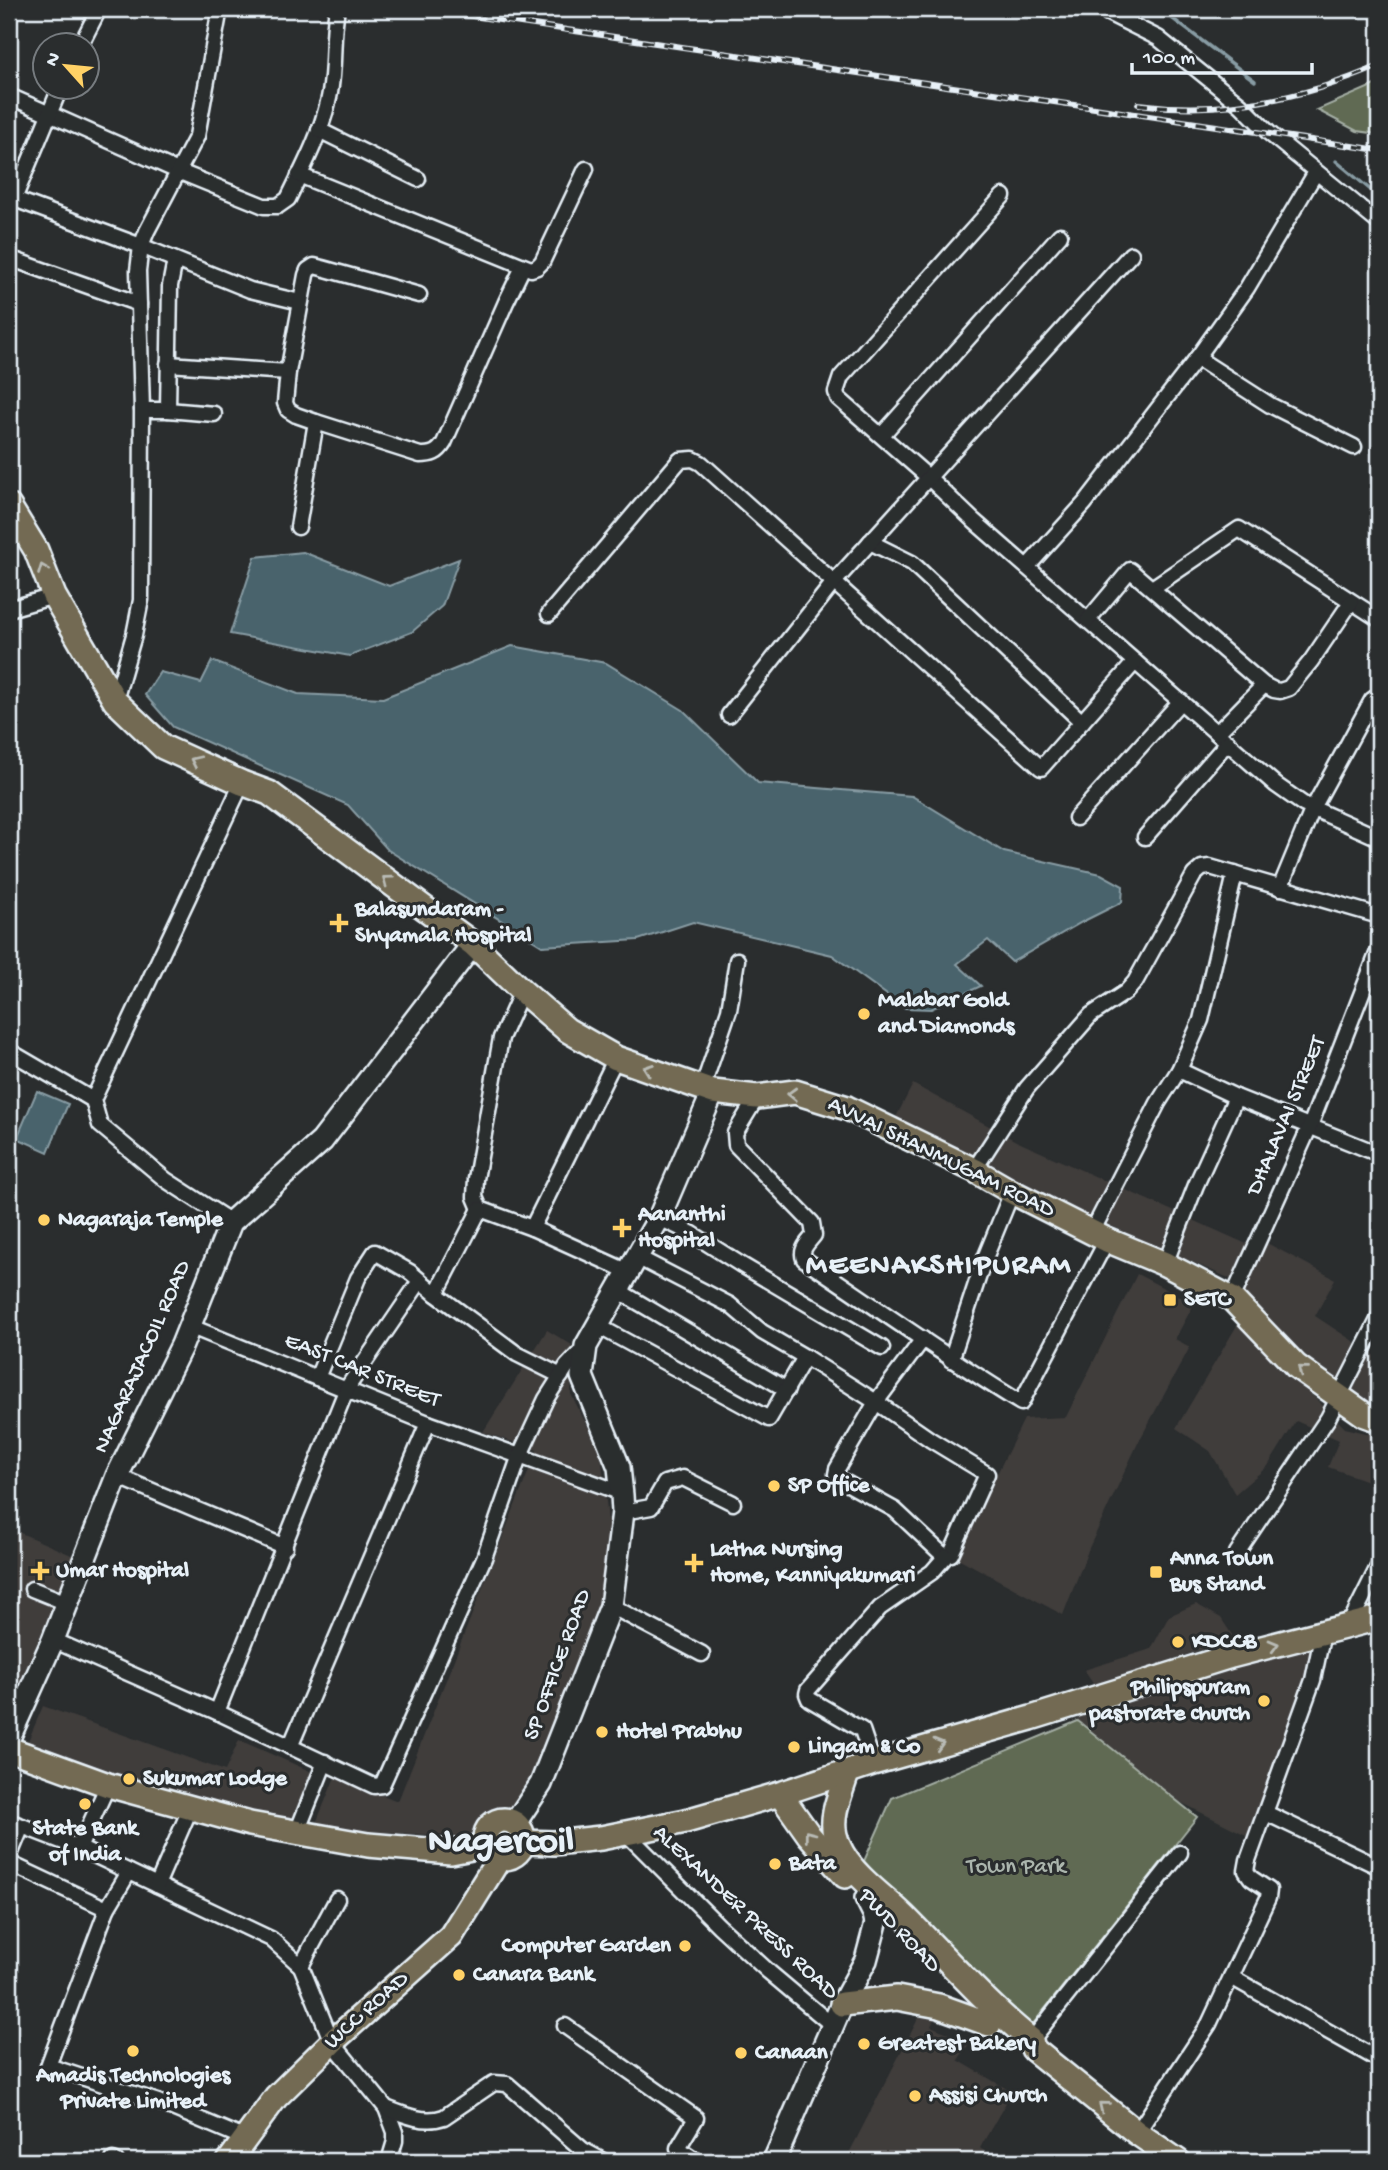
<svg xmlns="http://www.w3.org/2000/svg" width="1388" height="2170" viewBox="0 0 1388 2170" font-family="'Gochi Hand',sans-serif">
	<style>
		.built { fill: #3f3c3b }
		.green { fill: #616b52; stroke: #a4aea5; stroke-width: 2 }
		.water { fill: #48636c; stroke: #889ca4; stroke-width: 2 }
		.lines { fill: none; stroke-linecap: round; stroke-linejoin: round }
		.stream { stroke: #889ca4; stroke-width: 3.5 }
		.street-casing { stroke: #e8f1f8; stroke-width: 19 }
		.secondary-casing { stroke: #e8f1f8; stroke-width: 26 }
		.primary-casing { stroke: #e8f1f8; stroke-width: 28 }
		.street { stroke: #2a2d2e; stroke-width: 14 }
		.secondary { stroke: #2a2d2e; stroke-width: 21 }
		.primary { stroke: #736b52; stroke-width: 23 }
		.rail-casing { stroke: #e8f1f8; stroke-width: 6 }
		.rail { stroke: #2a2d2e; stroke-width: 3.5; stroke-dasharray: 10; stroke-linecap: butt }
		.oneway { stroke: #b9bbb6 }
		.poi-dot { fill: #ffd166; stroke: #2a2d2e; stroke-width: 2.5 }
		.labels { text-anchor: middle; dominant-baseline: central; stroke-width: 6; stroke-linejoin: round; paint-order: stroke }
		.poi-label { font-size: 23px; font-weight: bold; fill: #e8f1f8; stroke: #2a2d2e; text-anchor: start }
		.street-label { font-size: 23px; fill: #e8f1f8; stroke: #2a2d2e }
		.park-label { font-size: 23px; fill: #abb5ad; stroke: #2a2d2e }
		.district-label { font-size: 30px; font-weight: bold; letter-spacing: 2px; fill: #e8f1f8; stroke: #2a2d2e }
		.town-label { font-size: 37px; font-weight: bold; fill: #e8f1f8; stroke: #2a2d2e }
	</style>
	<rect width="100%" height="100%" fill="#2a2d2e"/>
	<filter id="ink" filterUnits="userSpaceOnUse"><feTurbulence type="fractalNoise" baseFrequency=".0143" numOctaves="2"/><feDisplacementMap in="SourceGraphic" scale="14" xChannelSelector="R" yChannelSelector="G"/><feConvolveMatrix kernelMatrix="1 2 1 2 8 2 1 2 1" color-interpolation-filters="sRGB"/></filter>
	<g filter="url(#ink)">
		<g class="built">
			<polygon points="913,1084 1016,1141 1249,1245 1233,1280 983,1169 895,1119"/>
			<polygon points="1263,1241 1335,1279 1315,1316 1379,1358 1379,1406 1335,1383 1287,1344 1239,1293"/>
			<polygon points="1137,1274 1194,1304 1175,1339 1190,1347 1138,1443 1089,1548 1063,1615 956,1557 1024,1419 1066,1417"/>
			<polygon points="1239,1322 1345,1428 1379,1436 1379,1485 1328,1467 1339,1440 1296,1421 1268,1466 1235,1494 1210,1451 1176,1428"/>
			<polygon points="547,1330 572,1345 571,1394 601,1452 611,1550 604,1601 532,1796 468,1837 314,1828 335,1777 398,1801 537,1450 483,1432"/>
			<polygon points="9,1528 76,1557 9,1717"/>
			<polygon points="1196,1604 1221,1618 1234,1638 1095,1687 1084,1670 1151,1649 1169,1616"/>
			<polygon points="1313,1643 1311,1679 1252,1838 1178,1801 1078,1721 1080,1711"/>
			<polygon points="43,1706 225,1771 239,1740 312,1772 291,1824 155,1796 25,1748"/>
			<polygon points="920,2015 935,2018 931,2026 970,2042 958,2060 1012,2092 980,2148 999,2161 845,2161"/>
		</g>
		<g class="green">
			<polygon points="1379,83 1379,134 1357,131 1317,110"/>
			<polygon points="1078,1721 1197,1817 1028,2030 975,1989 864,1861 892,1798"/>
		</g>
		<g class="water">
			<polygon points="303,552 389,586 459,559 442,606 412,632 350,656 230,634 255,557"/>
			<polygon points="512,646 606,663 683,710 758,783 912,796 1004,852 1101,874 1123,886 1122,902 1082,922 1012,962 988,940 957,964 981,986 931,1009 905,1008 832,955 693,922 638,940 542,946 388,850 348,805 173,727 145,695 160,672 201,683 212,661 298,694 383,698"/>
			<polygon points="37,1091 68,1104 48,1152 17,1138"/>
		</g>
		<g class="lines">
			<g class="stream">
				<polyline points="1160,9 1255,81"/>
				<polyline points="1336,161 1379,197"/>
			</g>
			<g class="street-casing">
				<g id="street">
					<polyline points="1100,9 1158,38 1241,105 1269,133 1379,223"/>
					<polyline points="80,46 99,9"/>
					<path d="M9,96L180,172L264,206H278L288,199C303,168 320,136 328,102C336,72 331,40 337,9"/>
					<polyline points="319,130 418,179"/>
					<polyline points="299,175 531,269 537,267 542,262 586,169"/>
					<polyline points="1003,196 841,377 836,392 838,398 928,477 974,521 1276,785 1303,804 1379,838"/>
					<polyline points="9,197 141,246 250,290 300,302"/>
					<polyline points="14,199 60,88"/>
					<polyline points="9,258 139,304"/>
					<path d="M419,295L322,268L314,266L308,270L306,275L288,372L285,403L288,410L296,415L316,422L420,455C432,455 438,453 444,443L506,302L523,267"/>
					<polyline points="1197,358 1270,405 1354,447"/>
					<polyline points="168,364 288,372"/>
					<polyline points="142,410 168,410 170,286 175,260"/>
					<polyline points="168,410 214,414"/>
					<polyline points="882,435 1060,235"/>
					<polyline points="298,527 316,422"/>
					<polyline points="870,542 912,563 1082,722"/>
					<polyline points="1027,567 1085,503 1197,358 1247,288 1316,172"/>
					<polyline points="1152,588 1239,529 1379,619"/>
					<polyline points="9,609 54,596"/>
					<polyline points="549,614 680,460 693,459 701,463 1041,768 1135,662"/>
					<polyline points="1088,620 1130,570 1264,685 1274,690 1280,691 1289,688 1311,661 1351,602"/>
					<polyline points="115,701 134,635 141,600 142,410 138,271 141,246 147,231 197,136 219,14 217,9"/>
					<polyline points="729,715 834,582 1131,254"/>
					<polyline points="1217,733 1264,685"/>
					<polyline points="1076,818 1181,701"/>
					<polyline points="1145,837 1228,742"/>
					<polyline points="1280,888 1313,808 1372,700 1379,695"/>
					<polyline points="522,991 501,1038 476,1179 475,1197 480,1209 532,1228 629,1272"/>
					<polyline points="9,1051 93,1100"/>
					<polyline points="1179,1070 1236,1097 1379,1154"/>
					<polyline points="702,1089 729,1010 737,960"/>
					<path d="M757,1097L735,1133L736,1145L812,1223L814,1235C808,1243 800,1249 804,1259C876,1307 947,1358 1021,1403L1107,1240"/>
					<polyline points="974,1170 1027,1088 1091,1015 1126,992 1135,982 1194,875 1202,868 1210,867 1379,916"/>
					<polyline points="659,1218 691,1233 740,1264 882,1348"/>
					<polyline points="231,1222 166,1180 100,1125 93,1100 242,783"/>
					<polyline points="532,1228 616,1058"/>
					<polyline points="1092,1232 1158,1103 1179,1070 1201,1020 1235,874"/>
					<polyline points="637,1257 730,1305 762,1332 805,1357 876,1402 931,1440 987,1474 951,1554 943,1555 895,1510 839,1479 836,1474 837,1469 876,1402 923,1339"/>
					<polyline points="1165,1264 1196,1185 1236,1097"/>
					<polyline points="619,1291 787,1390"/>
					<polyline points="436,1294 517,1354 561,1376"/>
					<polyline points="1232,1299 1310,1126 1379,949"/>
					<polyline points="189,1326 428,1423 622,1493"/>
					<polyline points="598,1326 769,1419 805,1357"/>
					<polyline points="951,1360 983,1263 1012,1192"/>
					<polyline points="317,1378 358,1278 375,1252 410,1272 436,1294 480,1209"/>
					<polyline points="117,1476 285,1547"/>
					<polyline points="623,1512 651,1507 665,1483 683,1478 733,1503"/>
					<polyline points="1237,1553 1328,1418 1379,1318"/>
					<polyline points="32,1589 67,1603"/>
					<polyline points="611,1606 702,1654"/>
					<polyline points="1349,1625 1379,1565"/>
					<polyline points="53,1640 217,1712 374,1786 382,1785 484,1558 520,1455 546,1399 567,1366 585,1347"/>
					<polyline points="217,1712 347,1388 420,1281"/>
					<polyline points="290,1747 428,1423"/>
					<polyline points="873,1763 862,1730 809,1699 807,1694 808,1690 880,1608 932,1572 946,1556"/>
					<polyline points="1266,1813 1379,1867"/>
					<polyline points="9,1821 79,1848 271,1939 301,1966 332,2042 386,2108 395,2132 395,2141 389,2161"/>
					<polyline points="297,1832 325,1762"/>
					<polyline points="627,1834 719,1926 769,1972 832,2025"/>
					<polyline points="79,1848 108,1785"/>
					<polyline points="9,1857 22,1826"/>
					<polyline points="9,1863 107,1909"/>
					<polyline points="129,1872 107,1909 48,2066 158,2102 244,2138"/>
					<polyline points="157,1885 190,1809"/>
					<polyline points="301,1966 337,1899"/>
					<polyline points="1231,1977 1379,2060"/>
					<polyline points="565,2026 696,2118 678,2148 697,2161"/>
					<polyline points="1027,2046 1180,1853"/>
					<path d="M386,2108C404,2115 425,2124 444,2117L494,2083L507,2084L583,2150L603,2161"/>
					<polyline points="1137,2133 1209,2024 1268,1898 1269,1890 1251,1878 1246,1871 1248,1860 1313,1680 1323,1632"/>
					<polyline points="113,2160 116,2161"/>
				</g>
			</g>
			<g class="secondary-casing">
				<g id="secondary">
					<polyline points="9,1738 53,1640 117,1476 182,1345 231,1222 322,1141 473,944"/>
					<polyline points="515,1823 541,1784 611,1606 623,1512 622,1495 619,1467 582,1376 586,1346 659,1218 713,1092"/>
					<polyline points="774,2161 842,2004 866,1960 876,1923 874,1914 866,1898"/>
				</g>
			</g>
			<g class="primary-casing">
				<g id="primary">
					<polyline points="9,506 36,550 54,596 115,701 163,747 242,783 269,793 473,944 522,991 567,1030 616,1058 713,1092 757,1097 795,1092 847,1108 974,1170 1012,1192 1107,1240 1165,1264 1232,1299 1296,1366 1365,1415 1379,1420"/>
					<polyline points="9,1749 108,1785 250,1824 368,1845 451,1852 487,1845"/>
					<path d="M847,1773C841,1793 830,1815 835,1835C843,1870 880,1892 904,1916C946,1958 985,2003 1031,2040L1033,2049L1137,2133L1178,2161"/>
					<polyline points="780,1794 809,1835 845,1876"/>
					<circle cx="504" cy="1839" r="19"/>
					<polyline points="523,1842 554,1843 601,1838 686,1821 780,1794 873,1763 1031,1718 1231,1656 1379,1618"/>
					<polyline points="842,2004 897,1998 939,2006 989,2024"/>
					<polyline points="229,2161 276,2097 332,2042 451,1936 500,1857"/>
				</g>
			</g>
			<use href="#street" class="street"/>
			<use href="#secondary" class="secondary"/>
			<use href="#primary" class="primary"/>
			<g class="rail-casing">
				<g id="rail">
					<polyline points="425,9 1379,150"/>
					<polyline points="501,9 546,17"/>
					<path d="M1138,104C1221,115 1303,99 1379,66"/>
				</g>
			</g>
			<use href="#rail" class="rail"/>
		</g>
		<defs><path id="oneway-chevron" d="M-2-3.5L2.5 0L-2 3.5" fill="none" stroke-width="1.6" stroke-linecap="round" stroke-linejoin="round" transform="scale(1.75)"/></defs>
		<g class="oneway">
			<use href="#oneway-chevron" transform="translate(43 569) rotate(-111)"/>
			<use href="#oneway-chevron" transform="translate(195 761) rotate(-155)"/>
			<use href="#oneway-chevron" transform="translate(387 880) rotate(-143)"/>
			<use href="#oneway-chevron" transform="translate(648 1069) rotate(-160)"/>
			<use href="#oneway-chevron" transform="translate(792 1094) rotate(-178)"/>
			<use href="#oneway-chevron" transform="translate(1302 1370) rotate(-141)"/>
			<use href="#oneway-chevron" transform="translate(1274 1645) rotate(-15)"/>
			<use href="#oneway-chevron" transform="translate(939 1744) rotate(-16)"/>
			<use href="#oneway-chevron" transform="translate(809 1835) rotate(-128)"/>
			<use href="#oneway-chevron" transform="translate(1103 2106) rotate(-141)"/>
		</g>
	</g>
	<g class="poi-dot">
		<path d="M335.5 912.5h7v7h7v7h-7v7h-7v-7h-7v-7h7z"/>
		<circle cx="864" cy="1014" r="7"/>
		<circle cx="44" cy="1220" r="7"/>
		<path d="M618.5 1217.5h7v7h7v7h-7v7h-7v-7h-7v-7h7z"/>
		<rect x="1163" y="1293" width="14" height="14" rx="3.5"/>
		<circle cx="774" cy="1486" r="7"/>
		<path d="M690.5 1552.5h7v7h7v7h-7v7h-7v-7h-7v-7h7z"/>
		<path d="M36.5 1560.5h7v7h7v7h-7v7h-7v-7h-7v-7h7z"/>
		<rect x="1149" y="1565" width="14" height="14" rx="3.5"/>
		<circle cx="1178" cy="1642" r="7"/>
		<circle cx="1264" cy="1701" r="7"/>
		<circle cx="602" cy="1732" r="7"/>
		<circle cx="794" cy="1747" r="7"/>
		<circle cx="129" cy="1779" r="7"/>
		<circle cx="85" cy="1804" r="7"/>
		<circle cx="775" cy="1864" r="7"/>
		<circle cx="685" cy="1946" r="7"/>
		<circle cx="459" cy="1975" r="7"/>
		<circle cx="864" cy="2044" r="7"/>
		<circle cx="133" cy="2051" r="7"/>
		<circle cx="741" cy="2053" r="7"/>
		<circle cx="915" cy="2096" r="7"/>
	</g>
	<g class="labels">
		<g class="poi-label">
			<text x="355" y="910">Balasundaram -<tspan x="355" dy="26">Shyamala Hospital</tspan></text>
			<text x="878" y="1001">Malabar Gold<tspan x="878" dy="26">and Diamonds</tspan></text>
			<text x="638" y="1215">Aananthi<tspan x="638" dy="26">Hospital</tspan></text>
			<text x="58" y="1220">Nagaraja Temple</text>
			<text x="1184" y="1300">SETC</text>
			<text x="788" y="1486">SP Office</text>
			<text x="710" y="1550">Latha Nursing<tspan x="710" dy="26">Home, Kanniyakumari</tspan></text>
			<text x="1170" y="1559">Anna Town<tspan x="1170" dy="26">Bus Stand</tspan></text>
			<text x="56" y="1571">Umar Hospital</text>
			<text x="1192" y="1642">KDCCB</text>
			<text x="1250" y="1688" text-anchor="end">Philipspuram<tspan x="1250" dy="26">pastorate church</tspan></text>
			<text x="616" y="1732">Hotel Prabhu</text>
			<text x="808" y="1747">Lingam &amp; Co</text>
			<text x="143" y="1779">Sukumar Lodge</text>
			<text x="85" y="1829" text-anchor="middle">State Bank<tspan x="85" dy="26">of India</tspan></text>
			<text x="789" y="1864">Bata</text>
			<text x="671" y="1946" text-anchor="end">Computer Garden</text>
			<text x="473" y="1975">Canara Bank</text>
			<text x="878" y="2044">Greatest Bakery</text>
			<text x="755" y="2053">Canaan</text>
			<text x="133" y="2076" text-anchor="middle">Amadis Technologies<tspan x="133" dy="26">Private Limited</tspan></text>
			<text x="929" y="2096">Assisi Church</text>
		</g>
		<g class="street-label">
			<text transform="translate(1287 1116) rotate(-67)">DHALAVAI STREET</text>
			<text transform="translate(941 1158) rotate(26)">AVVAI SHANMUGAM ROAD</text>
			<text transform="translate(143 1357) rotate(-66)">NAGARAJACOIL ROAD</text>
			<text transform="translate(362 1371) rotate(22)">EAST CAR STREET</text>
			<text transform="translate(558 1665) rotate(-70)">SP OFFICE ROAD</text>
			<text transform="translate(745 1913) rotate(43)">ALEXANDER PRESS ROAD</text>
			<text transform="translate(899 1931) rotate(46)">PWD ROAD</text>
			<text transform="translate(367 2011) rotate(-42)">WCC ROAD</text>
		</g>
		<g class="park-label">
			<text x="1016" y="1867">Town Park</text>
		</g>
		<g class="district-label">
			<text x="939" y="1267">MEENAKSHIPURAM</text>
		</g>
		<g class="town-label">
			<text x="501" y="1843">Nagercoil</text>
		</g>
	</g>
	<rect width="1388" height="2170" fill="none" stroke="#2a2d2e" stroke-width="35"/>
	<rect x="18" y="18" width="1353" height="2135" fill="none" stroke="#e8f1f8" stroke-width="2.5" filter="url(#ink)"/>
	<g transform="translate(66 66) rotate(297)"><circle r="33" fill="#2a2d2e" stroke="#767b7f" stroke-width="2"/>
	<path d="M0-5L12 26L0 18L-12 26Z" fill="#ffd166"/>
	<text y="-10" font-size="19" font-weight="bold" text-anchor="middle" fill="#e8f1f8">N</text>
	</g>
	<path d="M1132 63v10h180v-10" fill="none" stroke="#e8f1f8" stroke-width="3.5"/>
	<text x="1143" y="63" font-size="21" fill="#e8f1f8" stroke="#2a2d2e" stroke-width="5" paint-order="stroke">100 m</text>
</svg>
